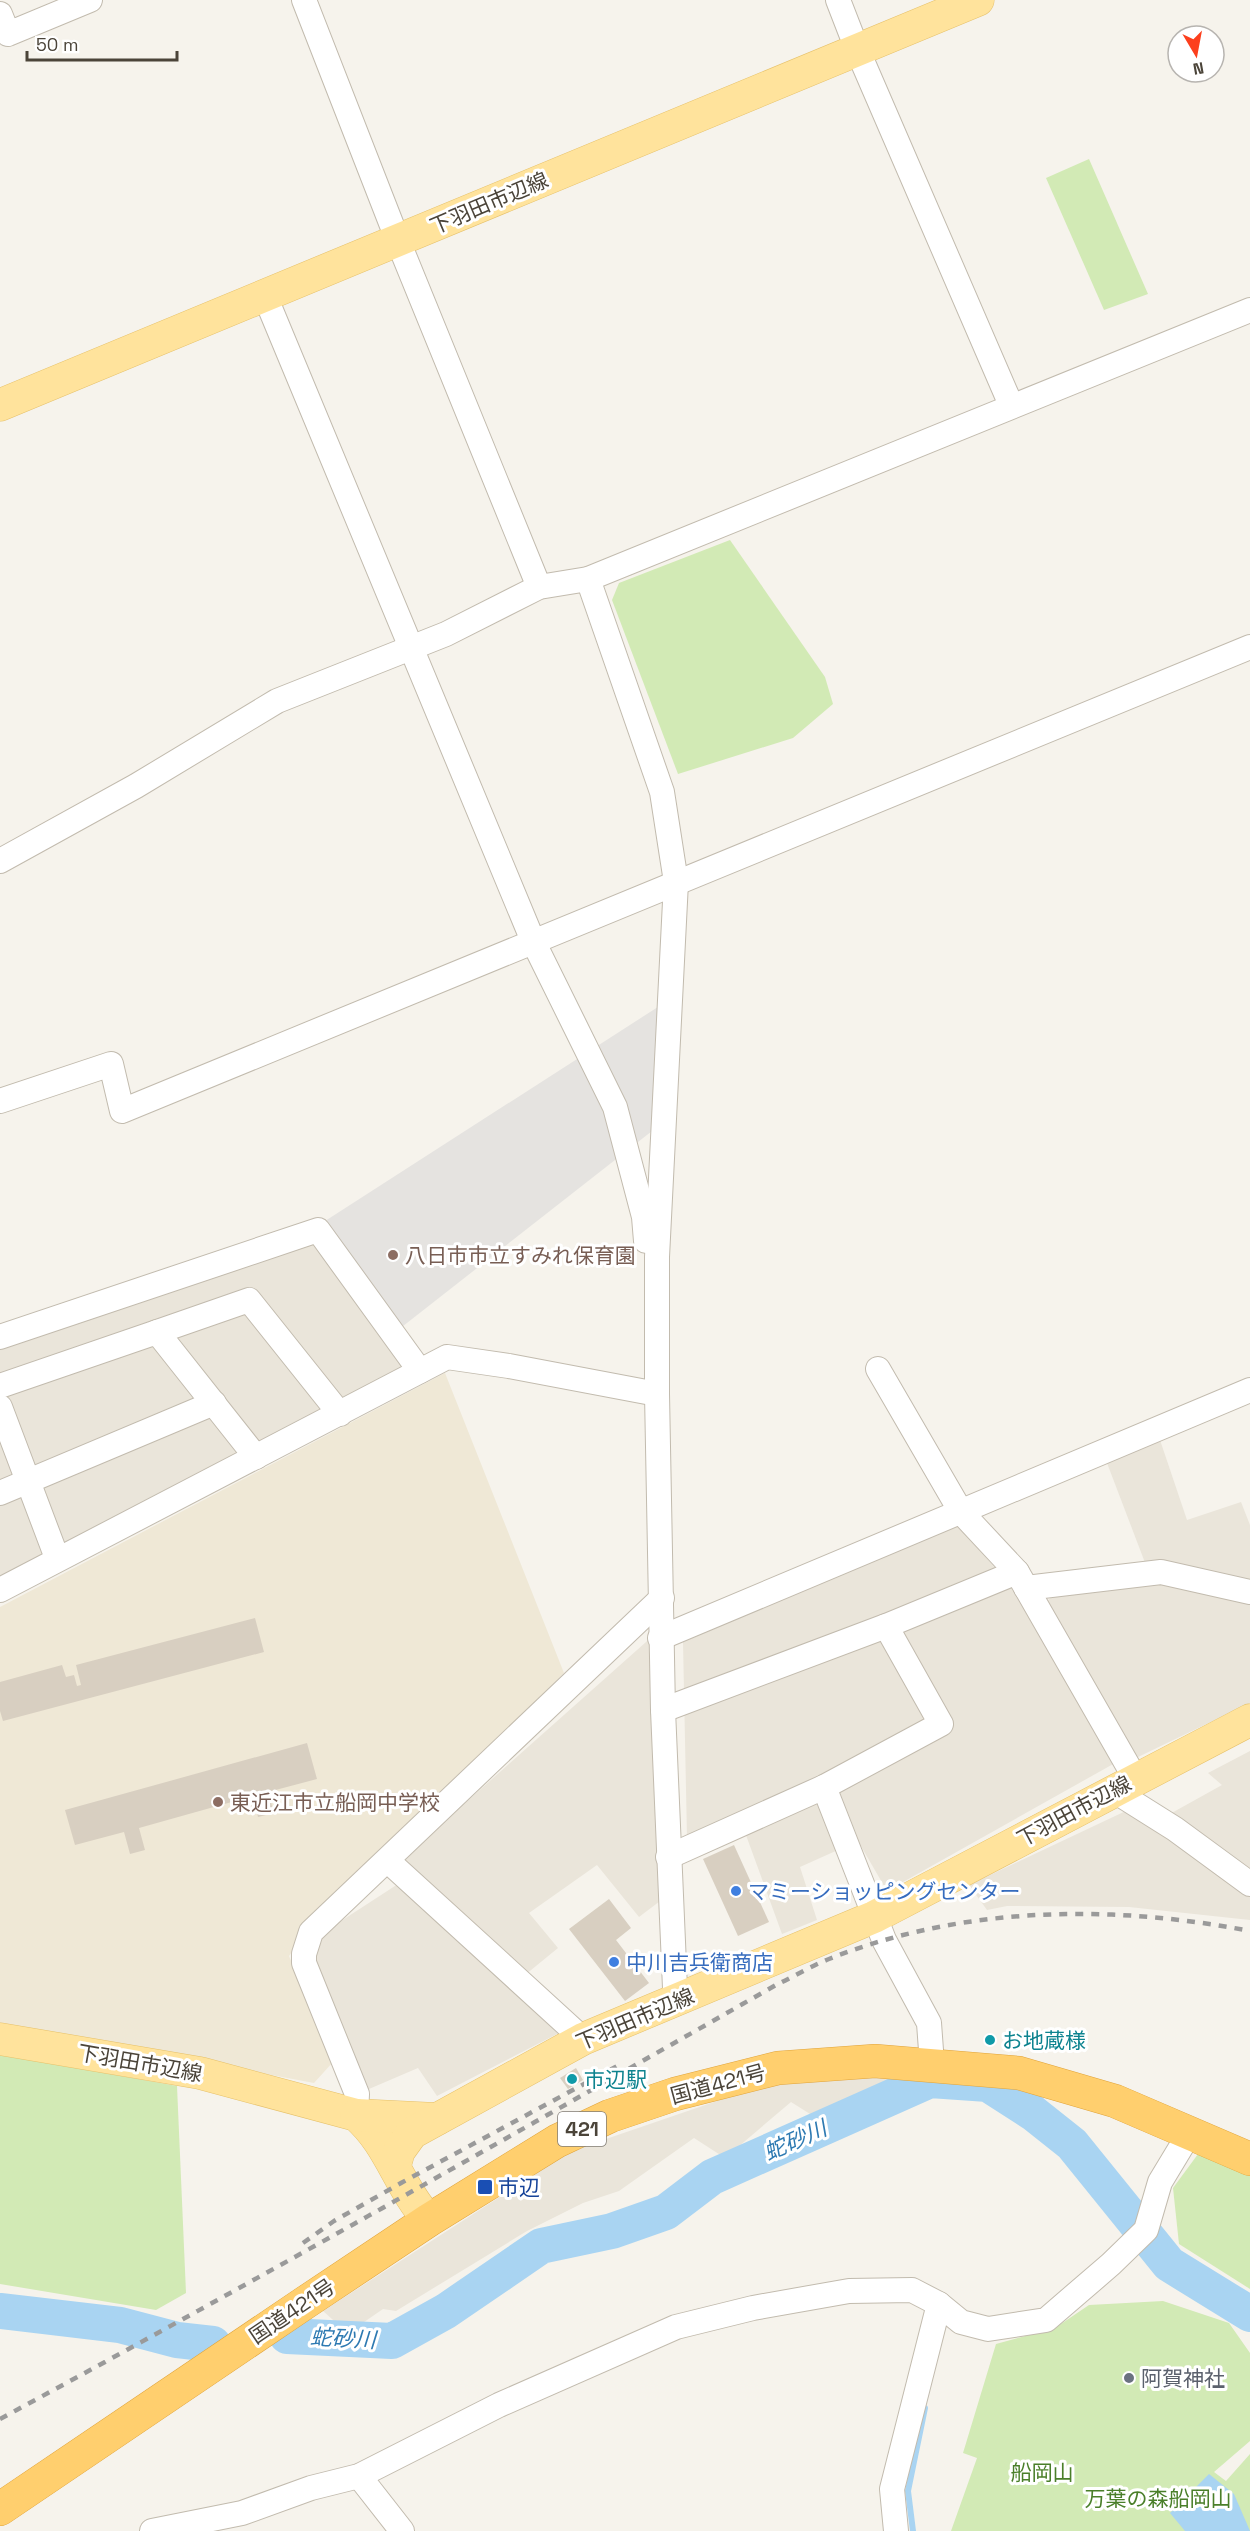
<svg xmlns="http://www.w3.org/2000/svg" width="1250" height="2531" viewBox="0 0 1250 2531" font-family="'Space Grotesk','Noto Sans JP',sans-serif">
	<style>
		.residential { fill: #eae5da }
		.education { fill: #efe8d6 }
		.green { fill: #d2eab5 }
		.parking { fill: #e5e3e0 }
		.water { fill: #a9d4f2 }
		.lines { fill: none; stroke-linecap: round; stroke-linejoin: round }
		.stream { stroke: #a9d4f2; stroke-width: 6 }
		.river { stroke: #a9d4f2; stroke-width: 36 }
		.building { fill: #d8cfc1 }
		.minor-casing { stroke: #c2bbae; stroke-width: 26 }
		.major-casing { stroke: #e6c16a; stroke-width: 33 }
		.highway-casing { stroke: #e0a43c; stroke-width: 34 }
		.minor { stroke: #fff; stroke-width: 24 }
		.major { stroke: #ffe39c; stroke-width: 32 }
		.highway { stroke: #ffcf6e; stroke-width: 33 }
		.rail { stroke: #9a9a9a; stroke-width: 4.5; stroke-dasharray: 8 8; stroke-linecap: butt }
		.education-dot { fill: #8d6e63; stroke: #fff; stroke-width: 2 }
		.shop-dot { fill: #3f7fe0; stroke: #fff; stroke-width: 2 }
		.culture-dot { fill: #0f9aa8; stroke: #fff; stroke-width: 2 }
		.transit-dot { fill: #1a4fb4; stroke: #fff; stroke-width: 2 }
		.worship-dot { fill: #6b7280; stroke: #fff; stroke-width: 2 }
		.labels { text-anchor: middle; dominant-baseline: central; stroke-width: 6; stroke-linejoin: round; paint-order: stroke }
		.shield { fill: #fff; stroke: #817c74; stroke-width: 1.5 }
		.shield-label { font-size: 20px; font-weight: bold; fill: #4b4439 }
		.street-label { font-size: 21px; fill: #4b4439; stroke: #fff }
		.education-label { font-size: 21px; fill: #785e54; stroke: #fff; text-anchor: start }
		.shop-label { font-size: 21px; fill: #366cbe; stroke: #fff; text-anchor: start }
		.culture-label { font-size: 21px; fill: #0d838f; stroke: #fff; text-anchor: start }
		.transit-label { font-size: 21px; fill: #164399; stroke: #fff; text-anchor: start }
		.worship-label { font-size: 21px; fill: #5b616d; stroke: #fff; text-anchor: start }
		.park-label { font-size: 21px; fill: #4a7f2a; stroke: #fff }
		.water-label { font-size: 22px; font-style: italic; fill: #2e7ab2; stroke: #fff }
	</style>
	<rect width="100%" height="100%" fill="#f6f3ec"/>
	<g class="residential">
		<polygon points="313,1240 410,1367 0,1586 0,1349"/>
		<polygon points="1160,1440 1187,1520 1241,1502 1250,1525 1250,1703 1136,1758 1047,1601 1055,1594 1152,1581 1107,1463"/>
		<polygon points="958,1525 1008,1583 1115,1763 887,1891 858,1841 800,1867 817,1920 782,1934 739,1816 687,1838 683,1642"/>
		<polygon points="664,1626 668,1895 639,1917 597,1865 529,1913 558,1948 525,1975 401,1860"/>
		<polygon points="1250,1751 1250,1872 1168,1815 1222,1785 1208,1773"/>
		<polygon points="1130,1809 1250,1894 1250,1920 1129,1907 1007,1906 987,1910 969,1885"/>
		<polygon points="398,1884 559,2033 437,2096 418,2068 369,2089 312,1956 318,1936"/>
		<polygon points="836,2074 906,2079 818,2119 791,2102 725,2158 694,2138 619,2191 583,2203 527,2231 396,2311 383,2309 351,2331 342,2328 323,2311 571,2151 752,2089"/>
	</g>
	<polygon class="education" points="445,1373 564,1673 307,1931 289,1956 333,2062 314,2083 0,2024 0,1607"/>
	<g class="green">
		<polygon points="1089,159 1148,294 1104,310 1046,178"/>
		<polygon points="730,540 825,677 833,704 793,738 678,774 612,600 619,583"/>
		<polygon points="0,2054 177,2086 186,2293 156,2310 0,2284"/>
		<polygon points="1201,2150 1250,2170 1250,2289 1179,2244 1173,2188"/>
		<polygon points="1163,2301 1229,2323 1250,2353 1250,2441 1214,2472 1226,2481 1250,2454 1250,2531 951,2531 977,2458 963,2453 996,2344 1055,2328 1089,2305"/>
	</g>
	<polygon class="parking" points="661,1005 661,1124 398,1330 322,1223"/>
	<polygon class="water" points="1209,2474 1234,2494 1250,2531 1185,2531 1170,2513"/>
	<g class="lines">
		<polyline class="stream" points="913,2531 908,2491 925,2408"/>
		<g class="river">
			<polyline points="0,2311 120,2325 177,2340 213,2344"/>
			<polyline points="287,2336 392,2341 446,2311 541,2246 612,2231 666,2212 712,2177 930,2080 988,2084 1033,2113 1072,2144 1169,2264 1250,2314"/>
		</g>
	</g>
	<g class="building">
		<polygon points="255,1618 264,1652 3,1721 0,1711 0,1682 62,1665 66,1677 74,1675 77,1686 81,1685 76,1665"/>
		<polygon points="307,1743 317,1779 268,1792 274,1813 258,1817 253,1796 139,1828 145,1850 130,1854 124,1832 75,1845 65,1810"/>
		<polygon points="734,1845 769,1922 738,1936 703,1859"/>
		<polygon points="609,1899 631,1928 616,1940 649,1983 625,2001 569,1929"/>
		<polygon points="576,2068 583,2080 568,2089 560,2078"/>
	</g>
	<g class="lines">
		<g class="minor-casing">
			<g id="minor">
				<polyline points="304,0 398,241 539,587"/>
				<polyline points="838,0 857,49 1011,405"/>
				<polyline points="0,14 8,34 90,0"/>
				<polyline points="265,296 533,941 615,1107 644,1217 646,1241"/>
				<polyline points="588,579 662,792 676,882 657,1257 657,1394 663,1710 675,1988 673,2004"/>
				<polyline points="0,861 136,786 277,701 446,634 539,587 588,579 1250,310"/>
				<polyline points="0,1101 111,1064 122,1111 1250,647"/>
				<polyline points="157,1332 249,1300 340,1414"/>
				<polyline points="0,1337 318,1230 420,1371"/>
				<polyline points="878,1369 961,1512 1017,1572 1135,1778"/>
				<polyline points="0,1386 157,1332 256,1457"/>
				<polyline points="0,1407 57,1558"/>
				<polyline points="0,1493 214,1403"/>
				<polyline points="1026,1588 1161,1572 1250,1592"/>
				<polyline points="0,1590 447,1357 509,1366 657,1394"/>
				<polyline points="660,1638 1250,1390"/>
				<polyline points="663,1710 886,1626 1017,1572"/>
				<polyline points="824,1787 884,1940 929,2023 932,2064"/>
				<polyline points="1113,1790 1175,1829 1250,1884"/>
				<polyline points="668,1857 824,1787 941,1724 886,1626"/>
				<polyline points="388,1861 583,2039"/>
				<polyline points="356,2115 357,2094 304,1963 304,1954 311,1932 662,1598"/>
				<polyline points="359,2476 402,2531"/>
				<polyline points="152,2531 242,2513 311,2488 359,2476 499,2405 676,2327 753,2308 849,2291 912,2290 939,2304"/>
				<polyline points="896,2531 892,2489 939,2304 961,2322 988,2329 1046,2320 1111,2264 1146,2230 1160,2182 1189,2134"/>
			</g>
		</g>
		<g class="major-casing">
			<g id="major">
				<polyline points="0,405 978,0"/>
				<path d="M0,2039L200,2073L356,2115C390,2144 399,2188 429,2220"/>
				<polyline points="356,2115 437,2119"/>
				<polyline points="395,2165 399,2151 412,2133 583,2039 874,1917 1250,1720"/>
			</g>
		</g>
		<g class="highway-casing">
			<polyline id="highway" points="0,2509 306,2302 429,2220 557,2141 610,2116 675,2094 778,2068 875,2061 1019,2073 1115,2101 1250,2159"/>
		</g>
		<use href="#minor" class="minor"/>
		<use href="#major" class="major"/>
		<use href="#highway" class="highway"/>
		<g class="rail">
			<polyline points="303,2243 334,2221 401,2183 619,2065"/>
			<path d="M0,2419C261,2278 518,2132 776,1985C793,1977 811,1966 829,1959C962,1906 1111,1904 1250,1931"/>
		</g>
	</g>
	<g class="education-dot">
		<circle cx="393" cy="1255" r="6"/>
		<circle cx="218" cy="1802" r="6"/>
	</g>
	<g class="shop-dot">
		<circle cx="736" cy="1891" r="6"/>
		<circle cx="614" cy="1962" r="6"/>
	</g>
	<g class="culture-dot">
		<circle cx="990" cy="2040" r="6"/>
		<circle cx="572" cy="2079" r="6"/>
	</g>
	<rect class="transit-dot" x="477" y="2179" width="16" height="16" rx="3"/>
	<circle class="worship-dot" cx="1129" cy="2378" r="6"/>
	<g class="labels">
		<rect class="shield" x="558" y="2112" width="48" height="34" rx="4.5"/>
		<g class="shield-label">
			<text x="582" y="2129">421</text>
		</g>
		<g class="street-label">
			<text transform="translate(489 203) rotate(-23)">下羽田市辺線</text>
			<text transform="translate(1074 1811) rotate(-28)">下羽田市辺線</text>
			<text transform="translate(635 2019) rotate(-23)">下羽田市辺線</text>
			<text transform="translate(140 2063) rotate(10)">下羽田市辺線</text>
			<text transform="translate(718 2084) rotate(-15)">国道421号</text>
			<text transform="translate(292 2311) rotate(-34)">国道421号</text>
		</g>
		<g class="education-label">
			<text x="405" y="1255">八日市市立すみれ保育園</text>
			<text x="230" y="1802">東近江市立船岡中学校</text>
		</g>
		<g class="shop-label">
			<text x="748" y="1891">マミーショッピングセンター</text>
			<text x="626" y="1962">中川吉兵衛商店</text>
		</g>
		<g class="culture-label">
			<text x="1002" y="2040">お地蔵様</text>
			<text x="584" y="2079">市辺駅</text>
		</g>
		<g class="transit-label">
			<text x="498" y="2187">市辺</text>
		</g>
		<g class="worship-label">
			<text x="1141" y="2378">阿賀神社</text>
		</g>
		<g class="park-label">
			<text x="1042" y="2472">船岡山</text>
			<text x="1158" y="2498">万葉の森船岡山</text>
		</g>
		<g class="water-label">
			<text transform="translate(795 2140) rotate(-24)">蛇砂川</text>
			<text transform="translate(343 2338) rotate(3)">蛇砂川</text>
		</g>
	</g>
	<g transform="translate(1196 54) rotate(170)"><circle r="28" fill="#ffffff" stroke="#b7b4b0" stroke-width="1.5"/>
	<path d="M0-4.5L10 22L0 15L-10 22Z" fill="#fc3f1d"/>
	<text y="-9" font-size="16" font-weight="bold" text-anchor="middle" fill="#4b4439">N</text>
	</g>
	<path d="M27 51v9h150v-9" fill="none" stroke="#4b4439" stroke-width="3"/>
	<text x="36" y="51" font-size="18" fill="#4b4439" stroke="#ffffff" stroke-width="4.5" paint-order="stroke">50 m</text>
</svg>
